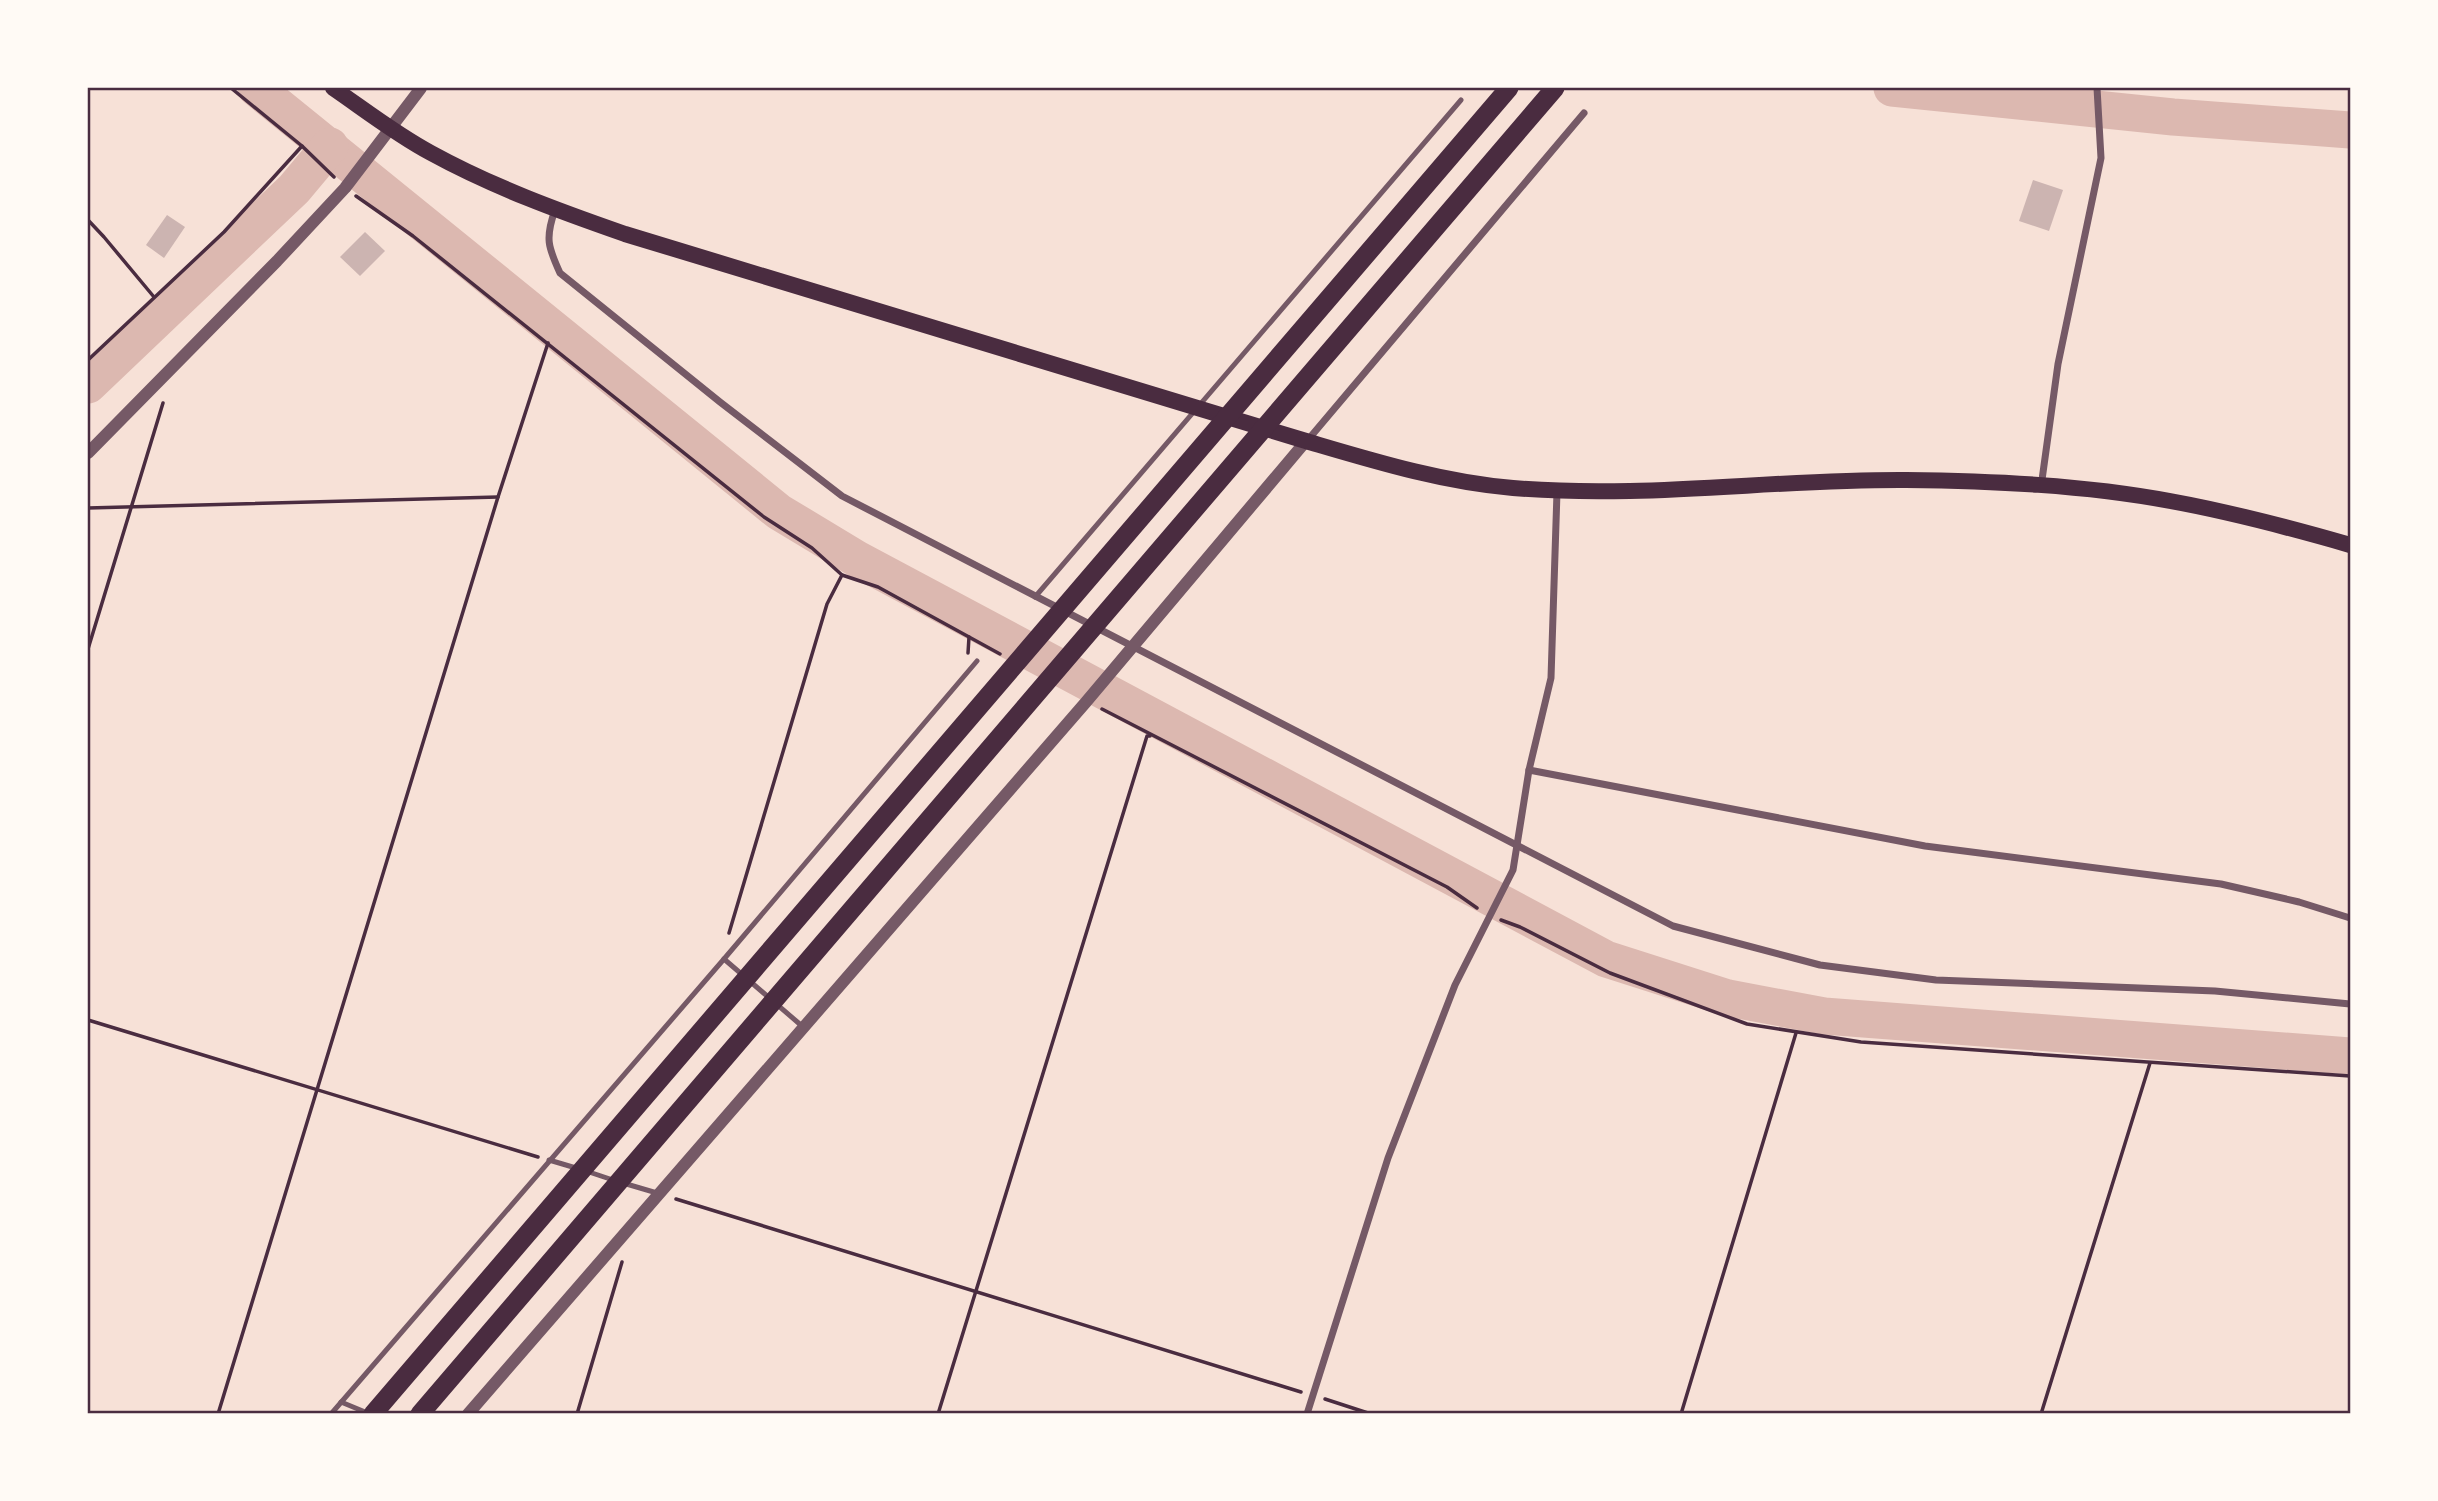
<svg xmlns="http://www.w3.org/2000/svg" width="2438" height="1501" viewBox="0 0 2438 1501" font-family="'Varela Round',sans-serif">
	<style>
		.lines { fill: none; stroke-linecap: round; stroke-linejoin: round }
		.river { stroke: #dcb8b0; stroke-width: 37 }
		.building { fill: #ccb4b1 }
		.path { stroke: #4a2c40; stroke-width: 3.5 }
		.service { stroke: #755966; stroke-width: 5 }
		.minor { stroke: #755966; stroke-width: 7 }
		.tertiary { stroke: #755966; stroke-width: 12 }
		.primary { stroke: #4a2c40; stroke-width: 16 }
		.motorway { stroke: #4a2c40; stroke-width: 19 }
		.neatline { fill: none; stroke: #4a2c40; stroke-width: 2.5 }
	</style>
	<rect width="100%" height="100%" fill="#f7e1d7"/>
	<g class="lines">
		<g class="river">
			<polyline points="256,88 779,512 857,559 1606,959 1728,998 1824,1016 2350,1056"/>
			<polyline points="1892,88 2173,117 2350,130"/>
			<polyline points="88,385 294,189 330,146"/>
		</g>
	</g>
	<g class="building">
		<polygon points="2033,180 2063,190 2049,231 2019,221"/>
		<polygon points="167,215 185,227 164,258 146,245"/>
		<polygon points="365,232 385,251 360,276 340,257"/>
	</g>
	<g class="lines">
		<g class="path">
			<polyline points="231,88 302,146 334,177"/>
			<polyline points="356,196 413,236 764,517 812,548 842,575 878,587 1000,654"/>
			<polyline points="88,220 104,237 154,297"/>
			<polyline points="88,360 224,232 302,146"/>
			<polyline points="88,508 498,497"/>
			<polyline points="88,649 163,403"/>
			<polyline points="968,653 969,637"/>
			<polyline points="1102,709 1447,887 1477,908"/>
			<polyline points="1501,920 1520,927 1610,973 1747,1024 1861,1042 2350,1076"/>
			<polyline points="729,933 827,604 842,575"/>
			<polyline points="88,1020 538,1157"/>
			<polyline points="676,1199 1301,1392"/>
			<polyline points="1325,1399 1371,1414"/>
			<polyline points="218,1414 498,497 548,343"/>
			<polyline points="577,1414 622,1262"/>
			<polyline points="938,1414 1147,736 1150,736"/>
			<polyline points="1681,1414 1796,1033"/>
			<polyline points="2041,1414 2150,1063"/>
		</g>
		<g class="service">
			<polyline points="1035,597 1461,100"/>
			<polyline points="724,959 802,1026"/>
			<polyline points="549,1160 576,1168"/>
			<polyline points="586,1171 613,1180"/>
			<polyline points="623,1183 657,1193"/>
			<polyline points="341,1402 370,1414"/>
			<polyline points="331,1414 724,959 977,661"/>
		</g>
		<g class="minor">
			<path d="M555,210C545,238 548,247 560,273L720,402L842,496L1673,926L1820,965L1936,980L2215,991L2350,1004"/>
			<polyline points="1307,441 1584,113"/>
			<polyline points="2041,487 2058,364 2101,158 2097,88"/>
			<polyline points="1529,770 1925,846 2221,884 2299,902 2350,918"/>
			<polyline points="1307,1414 1388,1158 1455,985 1513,870 1529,770 1551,678 1557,492"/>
		</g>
		<g class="tertiary">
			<polyline points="88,453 277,261 345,188 421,88"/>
			<polyline points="468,1414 1086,702 1306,441"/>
		</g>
		<path class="primary" d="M333,88C365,110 397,135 431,153C493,187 559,211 625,234L1306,441C1374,461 1442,482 1513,488C1644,499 1774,479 1906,480C1993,481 2084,485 2170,501C2231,512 2291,528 2350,545"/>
		<g class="motorway">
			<polyline points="373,1414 1509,88"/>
			<polyline points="420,1414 1555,88"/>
		</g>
	</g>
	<rect width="2438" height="1501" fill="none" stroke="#fffaf5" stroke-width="178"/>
	<rect x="89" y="89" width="2260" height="1323" class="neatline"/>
</svg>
